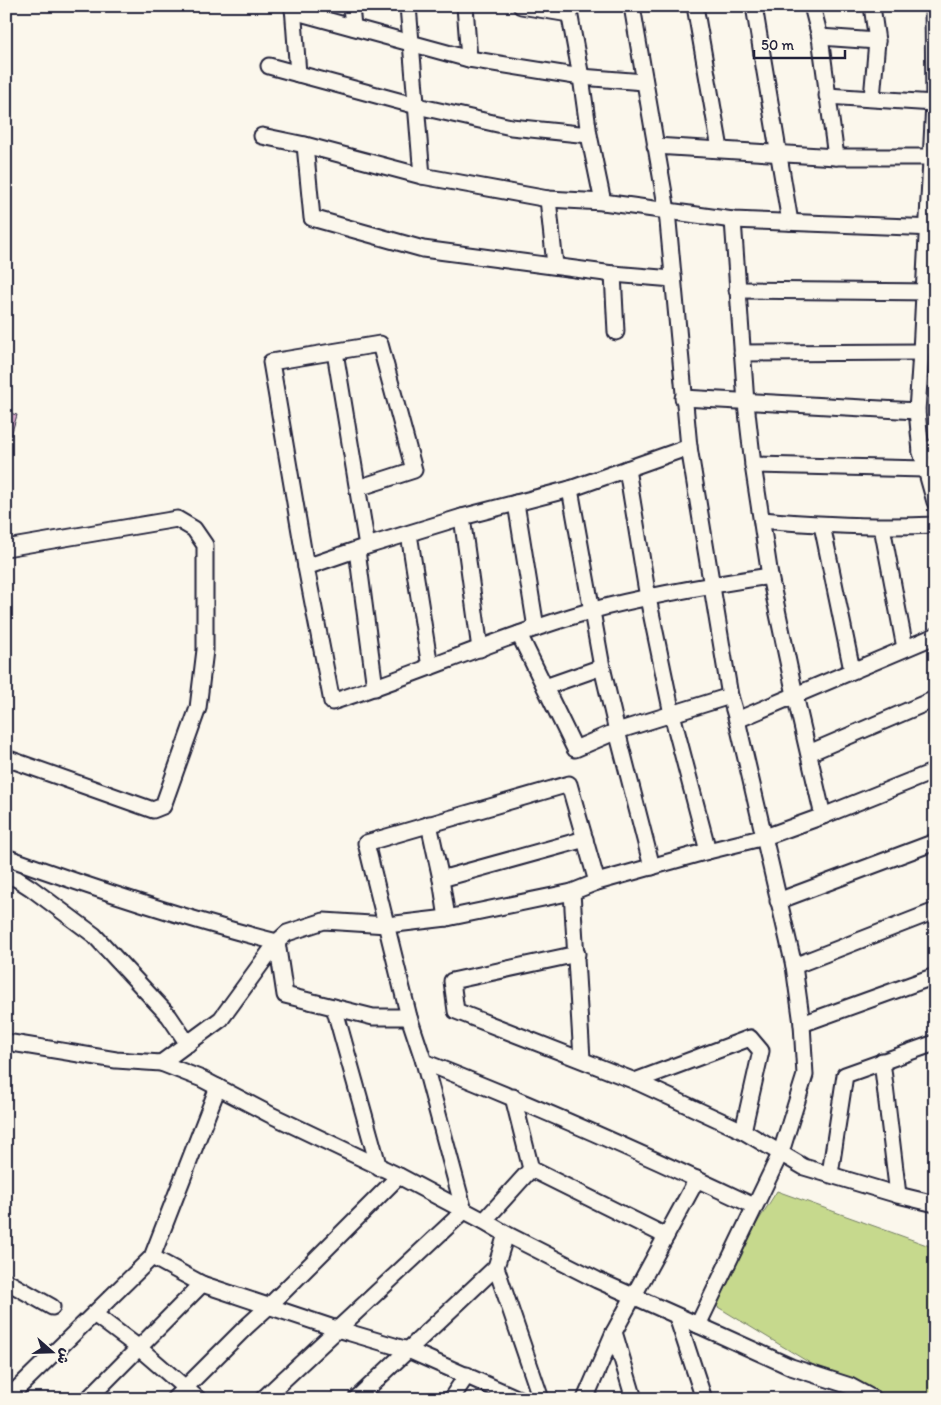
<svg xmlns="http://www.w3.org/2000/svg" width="941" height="1405" viewBox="0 0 941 1405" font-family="Itim,'Playpen Sans Arabic',sans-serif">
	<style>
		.green { fill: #c6d98d; stroke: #747e64 }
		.building { fill: #daabcb; stroke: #22223b }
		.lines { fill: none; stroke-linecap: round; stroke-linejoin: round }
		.minor-casing { stroke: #22223b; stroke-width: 19 }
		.minor { stroke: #fbf7ec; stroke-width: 15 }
	</style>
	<rect width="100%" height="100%" fill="#fbf7ec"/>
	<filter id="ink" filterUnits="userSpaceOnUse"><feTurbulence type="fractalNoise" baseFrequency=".02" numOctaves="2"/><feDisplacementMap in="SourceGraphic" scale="10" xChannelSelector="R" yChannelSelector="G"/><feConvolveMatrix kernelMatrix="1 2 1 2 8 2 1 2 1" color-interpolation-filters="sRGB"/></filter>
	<g filter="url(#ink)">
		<polygon class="green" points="777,1191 935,1248 935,1399 869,1399 708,1301"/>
		<polygon class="building" points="6,412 17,415 9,442 6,441"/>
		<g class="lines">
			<g class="minor-casing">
				<g id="minor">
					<polyline points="293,6 298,74"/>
					<polyline points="351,6 353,27"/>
					<polyline points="408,6 422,176"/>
					<polyline points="465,6 469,59"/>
					<polyline points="521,6 569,14"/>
					<polyline points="568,6 581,77 589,135 603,202"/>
					<polyline points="695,6 720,149"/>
					<polyline points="754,6 790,222"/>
					<polyline points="812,6 820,37 836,157"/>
					<polyline points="872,6 877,41 872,98"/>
					<polyline points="933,6 934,103 921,352 917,411 921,452 935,502"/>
					<polyline points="293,11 469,59 581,77 644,82"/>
					<polyline points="820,37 877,41"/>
					<polyline points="269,66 417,106 511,127 589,135"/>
					<polyline points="827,96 934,103"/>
					<polyline points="262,136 305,145 422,176 548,199 603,202 733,220 935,228"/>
					<polyline points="305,145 312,218 423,249 613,274 673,279"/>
					<polyline points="655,146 836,157 935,157"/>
					<polyline points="548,199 555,265"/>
					<polyline points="733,220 746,403 753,465 770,576 795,695 823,816"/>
					<polyline points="613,274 616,332"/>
					<polyline points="737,290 935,292"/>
					<polyline points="335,352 367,546"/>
					<polyline points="742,353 921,352"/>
					<polyline points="683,398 917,411"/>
					<polyline points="921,452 935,447"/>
					<polyline points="753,465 925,469"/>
					<polyline points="627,469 648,598 672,714 708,851"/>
					<path d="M358,488L414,470L380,344L271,362L306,567L332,702C419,674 502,636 590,611C649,595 710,585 770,576"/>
					<polyline points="570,489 602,667 617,731 652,867"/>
					<polyline points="516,503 536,628"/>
					<polyline points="462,517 480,649"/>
					<path d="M762,520C821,525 876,528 935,525"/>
					<polyline points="822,525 852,670"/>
					<polyline points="882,527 905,648"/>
					<polyline points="409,534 430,667"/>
					<polyline points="6,548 177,519 194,529 205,545 205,650 198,708 163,806 153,810 6,758"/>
					<polyline points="357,550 375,688"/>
					<polyline points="306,567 367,546 462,517 570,489 689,447"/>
					<polyline points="519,634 575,749 617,731 730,696"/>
					<polyline points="545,687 602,667"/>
					<polyline points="737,720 935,636"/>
					<polyline points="809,753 935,699"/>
					<polyline points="429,824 441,879"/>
					<path d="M6,857C95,889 185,919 277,942L285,995L373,1017H409"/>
					<polyline points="6,875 17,879 31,888 94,935 169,1016 188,1044"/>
					<polyline points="597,882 708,851 765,837 823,816 935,771"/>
					<polyline points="778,901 935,842"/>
					<polyline points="447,918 441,879 585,839"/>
					<polyline points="577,954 452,981 456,1011 635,1081 743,1131 804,1167 898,1195 935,1204"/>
					<polyline points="794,966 935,911"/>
					<polyline points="334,1007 379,1168"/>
					<polyline points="802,1024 935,976"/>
					<polyline points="6,1042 116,1060 161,1063 202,1079 271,1115 399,1176 484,1221 506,1234 597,1280 698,1325 781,1152 805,1075 802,1024 794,966 737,720 730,696 689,447 667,211 632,6"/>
					<polyline points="882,1061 898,1195"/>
					<path d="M424,1062C536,1106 646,1155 754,1206"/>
					<polyline points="161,1063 221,1019 277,942 287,933 324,921 387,925 447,918 572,892 582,1059"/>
					<polyline points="635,1081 750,1038 761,1051 743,1131"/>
					<polyline points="531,1169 666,1236"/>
					<polyline points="830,1174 845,1075 935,1043"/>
					<polyline points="484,1221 531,1169 513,1097"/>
					<polyline points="506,1234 496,1267 541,1399"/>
					<polyline points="152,1257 202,1284 337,1329 408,1350 519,1399"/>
					<polyline points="6,1281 52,1307"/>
					<polyline points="94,1314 139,1348 198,1399"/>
					<polyline points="677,1317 704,1399"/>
					<polyline points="698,1325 791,1367 850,1386 874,1399"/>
					<polyline points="614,1332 634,1399"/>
					<polyline points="16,1390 152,1257 218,1087"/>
					<polyline points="88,1399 202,1284"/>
					<polyline points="174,1399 245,1328 269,1306 399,1176"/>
					<polyline points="263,1399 464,1211 424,1062 409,1017 366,843 569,784 597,882 572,892"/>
					<polyline points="356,1399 496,1267"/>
					<polyline points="451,1399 467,1375"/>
					<polyline points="585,1399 614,1332 697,1179"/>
				</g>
			</g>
			<use href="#minor" class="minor"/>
		</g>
	</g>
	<rect width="941" height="1405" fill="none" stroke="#fbf7ec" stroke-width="25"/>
	<rect x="12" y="12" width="916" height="1380" fill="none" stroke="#22223b" stroke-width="2" filter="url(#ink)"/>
	<g transform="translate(52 1352) rotate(110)" stroke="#fbf7ec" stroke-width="4" paint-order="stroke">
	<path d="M0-4L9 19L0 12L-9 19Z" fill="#22223b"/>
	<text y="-8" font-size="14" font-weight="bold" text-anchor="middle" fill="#22223b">ش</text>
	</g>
	<path d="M754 50v8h91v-8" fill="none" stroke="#22223b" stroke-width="2.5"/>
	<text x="761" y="50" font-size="15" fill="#22223b" stroke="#fbf7ec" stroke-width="4" paint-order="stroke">50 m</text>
</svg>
